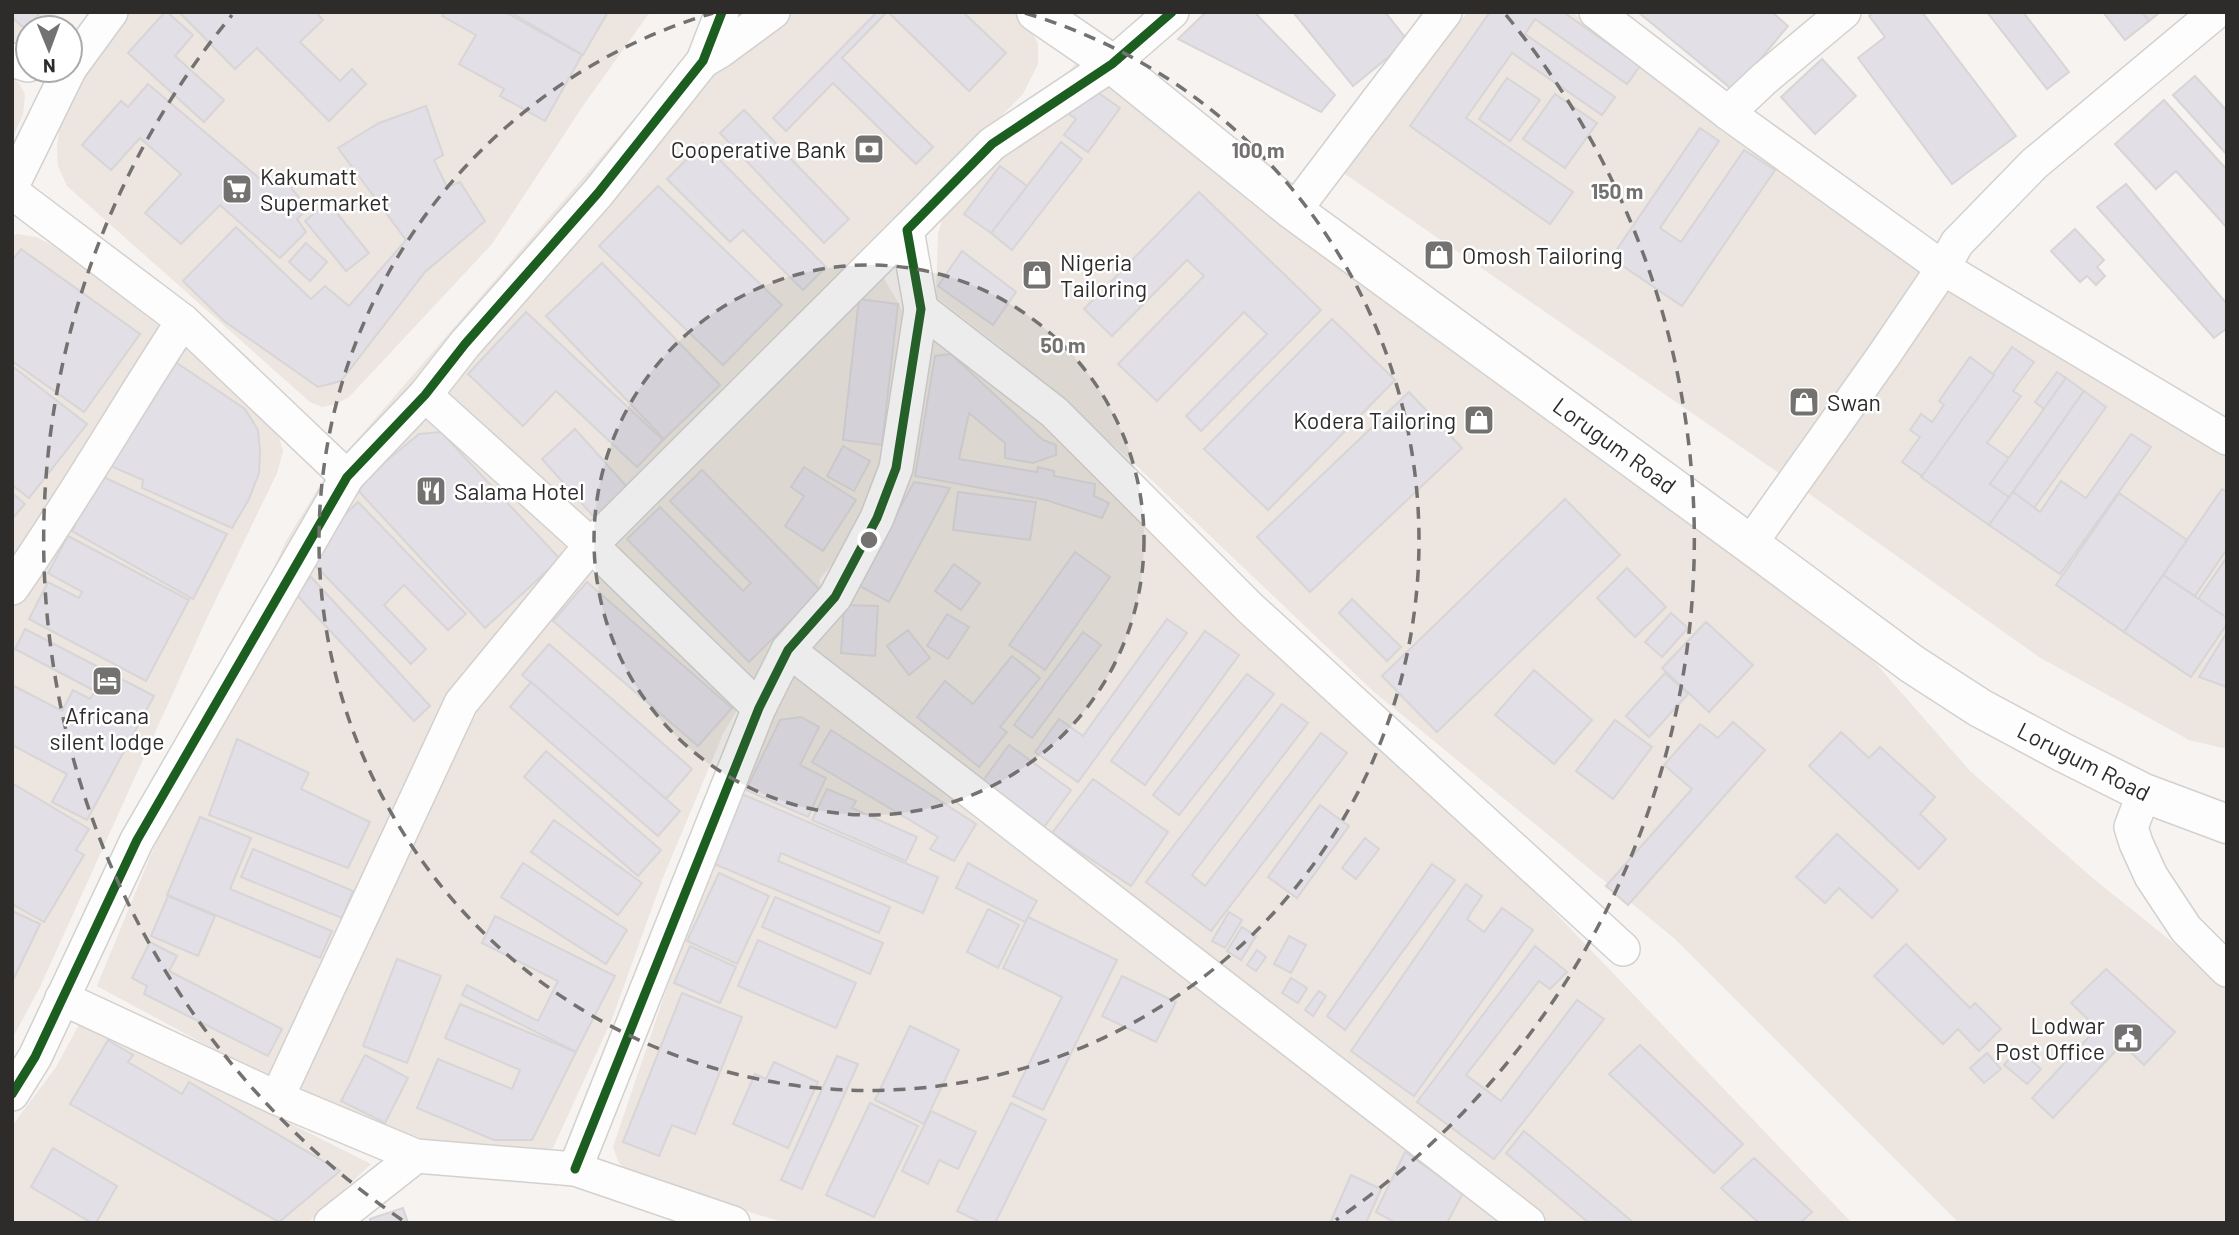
<svg xmlns="http://www.w3.org/2000/svg" width="2239" height="1235" viewBox="0 0 2239 1235" font-family="Barlow,sans-serif">
	<style>
		.built { fill: #ece5e0 }
		.building { fill: #e2dfe6; stroke: #d7d5d6; stroke-width: 2 }
		.lines { fill: none; stroke-linecap: round; stroke-linejoin: round }
		.street-casing { stroke: #d3d1cf; stroke-width: 36 }
		.secondary-casing { stroke: #d3d1cf; stroke-width: 41 }
		.street { stroke: #fefdfd; stroke-width: 33 }
		.secondary { stroke: #fefdfd; stroke-width: 38 }
		.cycleway-casing { stroke: #fff; stroke-width: 13 }
		.cycleway { stroke: #1b5e20; stroke-width: 9 }
		.ring { fill: none; stroke: #737270; stroke-width: 3.5; stroke-dasharray: 12 9 }
		.labels { text-anchor: middle; dominant-baseline: central; stroke-width: 5; stroke-linejoin: round; paint-order: stroke }
		.poi-label { font-size: 23px; fill: #2d2c2b; stroke: #fff; text-anchor: start }
		.street-label { font-size: 23px; fill: #2d2c2b; stroke: #fff }
		.centre { fill: #737270; stroke: #fff; stroke-width: 3.5 }
		.ring-label { font-size: 21px; text-anchor: middle; font-weight: bold; fill: #737270; stroke: #fff; stroke-width: 5; stroke-linejoin: round; paint-order: stroke }
	</style>
	<rect width="100%" height="100%" fill="#f6f3f1"/>
	<g class="built">
		<polygon points="12,12 56,12 43,28 28,28 28,44 12,48"/>
		<polygon points="122,12 650,12 585,103 492,244 349,397 336,404 322,407 310,402 67,186 58,166 57,148 60,121"/>
		<polygon points="738,12 1015,12 1028,25 1038,44 1038,64 1023,94 824,296 526,614 273,1081 97,986 219,689 286,541 325,477 696,47"/>
		<polygon points="1468,12 1572,12 1649,73 1951,291 2227,455 2227,749 2189,740 2039,657 1808,493 1345,174 1417,70"/>
		<polygon points="1097,41 1857,642 1970,771 2095,880 2227,986 2227,1223 1959,1223 1675,939 1373,691 1137,466 1002,348 936,297 938,234 948,201"/>
		<polygon points="12,78 18,82 25,94 23,115 12,138"/>
		<polygon points="17,234 36,237 52,245 191,348 268,420 279,437 283,451 277,473 206,620 40,987 12,1039 12,237"/>
		<polygon points="883,277 905,314 883,468 835,561 819,580 825,595 755,680 723,734 662,880 612,1019 553,1148 523,1156 476,1153 385,1128 284,1083 422,812 487,694 572,583"/>
		<polygon points="932,330 1034,412 1499,854 1852,1223 785,1223 628,1174 618,1161 613,1147 697,899 789,679 826,631"/>
		<polygon points="82,1019 371,1164 308,1223 12,1223 12,1126 56,1067"/>
	</g>
	<g class="building">
		<polygon points="12,12 40,12 27,31 12,17"/>
		<polygon points="165,12 167,12 193,35 175,56 224,100 204,122 128,53"/>
		<polygon points="179,12 316,12 323,20 300,42 340,81 352,69 366,84 329,121 257,48 235,69"/>
		<polygon points="445,12 505,12 582,55 545,121 500,96 504,89 459,64 476,35 442,16"/>
		<polygon points="510,12 608,12 583,55"/>
		<polygon points="877,12 887,12 842,58 933,147 916,164 833,83 786,131 773,118"/>
		<polygon points="888,12 963,12 1006,53 969,91"/>
		<polygon points="1206,12 1259,12 1257,15 1335,95 1321,112 1178,39"/>
		<polygon points="1293,12 1385,12 1408,41 1353,86"/>
		<polygon points="1490,12 1563,12 1640,66 1627,84 1535,19 1525,34 1615,97 1602,115 1512,53 1466,118 1573,192 1550,224 1410,126"/>
		<polygon points="1638,12 1772,12 1788,26 1734,91"/>
		<polygon points="1874,12 1922,12 2016,136 1952,184 1858,58 1885,37 1869,16"/>
		<polygon points="1987,12 2023,12 2069,72 2047,89"/>
		<polygon points="2103,12 2142,12 2149,21 2125,40"/>
		<polygon points="2142,12 2160,12 2149,21"/>
		<polygon points="1822,59 1856,96 1815,134 1781,97"/>
		<polygon points="2195,76 2227,111 2227,155 2173,95"/>
		<polygon points="1077,78 1120,108 1088,152 1064,135 1076,119 1057,106"/>
		<polygon points="1507,78 1540,100 1510,141 1479,119"/>
		<polygon points="148,84 265,183 281,175 308,209 297,219 306,232 280,258 220,205 181,244 145,213 181,174 140,138 111,170 82,145 121,101 128,107"/>
		<polygon points="1555,94 1597,123 1565,168 1523,139"/>
		<polygon points="2164,100 2227,170 2227,228 2176,171 2156,189 2115,144"/>
		<polygon points="426,106 443,155 434,160 447,187 460,182 485,221 425,272 341,381 318,387 224,321 183,281 236,227 311,299 325,286 349,306 406,240 338,148 379,123"/>
		<polygon points="744,110 849,219 824,243 720,133"/>
		<polygon points="1700,128 1719,141 1660,228 1681,242 1744,150 1775,170 1682,306 1611,258"/>
		<polygon points="1061,142 1082,159 1012,250 991,233"/>
		<polygon points="703,143 826,267 803,290 743,230 730,242 667,179"/>
		<polygon points="1000,166 1027,186 991,233 964,214"/>
		<polygon points="2126,184 2227,304 2227,328 2214,338 2097,207"/>
		<polygon points="658,186 782,305 723,365 599,246"/>
		<polygon points="1199,192 1321,310 1201,431 1186,416 1267,334 1244,312 1157,401 1118,364 1204,276 1187,260 1112,336 1084,309"/>
		<polygon points="328,202 369,253 346,271 305,221"/>
		<polygon points="2075,229 2104,260 2097,267 2105,276 2096,285 2087,276 2080,282 2051,251"/>
		<polygon points="306,243 327,262 310,281 289,262"/>
		<polygon points="21,249 140,334 84,412 12,361 12,261"/>
		<polygon points="962,251 1016,292 993,325 938,286"/>
		<polygon points="602,263 720,385 664,439 546,316"/>
		<polygon points="859,299 898,304 882,445 843,440"/>
		<polygon points="526,312 663,440 637,467 556,391 523,426 468,374"/>
		<polygon points="1332,319 1395,380 1268,510 1204,449"/>
		<polygon points="2012,347 2034,362 2013,391 2021,396 1987,443 2009,458 1990,484 2009,497 1989,525 1921,477"/>
		<polygon points="951,354 1043,440 1056,445 1056,455 1033,463 1005,458 1005,443 969,413 959,459 1037,472 1038,467 1054,471 1054,476 1095,484 1094,496 1109,503 1102,518 1046,500 915,476 935,356"/>
		<polygon points="1970,357 1994,375 1922,476 1902,462 1920,437 1910,430 1921,414 1932,422 1944,405 1939,401"/>
		<polygon points="171,359 245,409 258,430 260,452 259,473 249,499 232,528 142,488 143,480 106,464"/>
		<polygon points="12,366 87,424 29,498 12,485"/>
		<polygon points="2057,372 2066,378 2044,409 2035,402"/>
		<polygon points="2066,378 2084,391 2009,497 1990,484"/>
		<polygon points="2084,391 2106,407 2034,508 2013,492"/>
		<polygon points="1409,392 1462,448 1310,592 1257,537"/>
		<polygon points="575,429 628,488 595,518 542,459"/>
		<polygon points="441,432 560,559 485,628 355,487 419,434"/>
		<polygon points="2131,434 2151,447 2060,574 1989,525 2013,492 2040,512 2061,481 2086,498"/>
		<polygon points="843,446 870,461 854,491 827,476"/>
		<polygon points="804,467 856,500 823,551 785,526 804,496 791,487"/>
		<polygon points="702,470 821,591 749,662 627,539 660,507 743,591 751,583 670,501"/>
		<polygon points="99,475 227,534 193,599 72,531"/>
		<polygon points="914,482 950,488 889,602 858,585"/>
		<polygon points="2222,489 2227,492 2227,549 2195,596 2163,575"/>
		<polygon points="958,492 1036,502 1030,540 953,530"/>
		<polygon points="12,493 25,504 12,519"/>
		<polygon points="2119,493 2187,540 2124,632 2056,585"/>
		<polygon points="1565,499 1620,555 1437,732 1382,676"/>
		<polygon points="358,502 466,614 448,630 404,585 384,605 426,649 411,664 304,554"/>
		<polygon points="68,536 189,600 146,681 29,619 48,582 79,598 82,592 48,573"/>
		<polygon points="1075,552 1110,577 1045,670 1009,645"/>
		<polygon points="2227,557 2227,618 2198,599"/>
		<polygon points="954,564 980,583 961,610 935,591"/>
		<polygon points="1627,568 1666,607 1635,637 1597,598"/>
		<polygon points="2163,575 2227,618 2227,624 2191,677 2124,632"/>
		<polygon points="311,577 430,706 414,721 294,592"/>
		<polygon points="587,582 732,708 698,746 553,621"/>
		<polygon points="1352,599 1401,647 1387,661 1339,613"/>
		<polygon points="844,605 878,606 875,656 841,653"/>
		<polygon points="1671,613 1688,628 1662,657 1645,642"/>
		<polygon points="947,614 969,627 948,659 927,646"/>
		<polygon points="1167,619 1187,633 1078,782 1035,752 1059,719 1083,736"/>
		<polygon points="1706,622 1753,665 1709,712 1662,668"/>
		<polygon points="25,629 154,696 87,820 52,802 67,774 12,745 12,685 62,711 73,690 90,699 95,691 15,649"/>
		<polygon points="908,630 930,658 909,675 887,646"/>
		<polygon points="1205,631 1239,655 1145,785 1111,761"/>
		<polygon points="1083,632 1101,645 1032,738 1014,725"/>
		<polygon points="2227,632 2227,687 2199,677"/>
		<polygon points="549,644 692,769 666,799 522,675"/>
		<polygon points="1012,656 1040,678 1000,727 1007,732 979,767 917,717 945,681 973,704"/>
		<polygon points="1534,670 1592,720 1554,764 1495,715"/>
		<polygon points="1665,673 1688,694 1649,737 1626,716"/>
		<polygon points="1247,674 1274,694 1179,815 1153,795"/>
		<polygon points="531,682 680,811 658,836 510,707"/>
		<polygon points="1282,704 1308,723 1192,875 1205,886 1321,733 1347,753 1211,931 1146,882"/>
		<polygon points="801,717 819,727 800,765 826,778 808,817 746,790 780,720"/>
		<polygon points="1615,720 1652,747 1613,799 1576,771"/>
		<polygon points="1733,722 1765,750 1628,905 1606,886 1692,789 1664,765 1700,724 1718,738"/>
		<polygon points="831,730 976,824 954,861 930,849 938,837 812,762"/>
		<polygon points="1841,732 1869,758 1880,747 1935,797 1920,814 1946,839 1919,869 1809,766"/>
		<polygon points="237,739 309,773 301,789 370,822 348,868 209,815"/>
		<polygon points="1009,745 1071,790 1044,827 982,782"/>
		<polygon points="546,751 661,850 638,876 524,777"/>
		<polygon points="1093,779 1168,832 1131,886 1052,833"/>
		<polygon points="12,783 89,829 76,850 84,855 44,922 12,904"/>
		<polygon points="827,789 856,801 852,808 917,837 906,861 812,820"/>
		<polygon points="742,794 938,877 923,913 781,853 778,861 890,907 879,933 712,863"/>
		<polygon points="1320,805 1349,826 1297,898 1268,877"/>
		<polygon points="200,817 251,838 230,889 332,931 320,958 167,895"/>
		<polygon points="554,820 642,883 618,915 531,852"/>
		<polygon points="1837,834 1898,890 1872,918 1839,888 1825,903 1796,877"/>
		<polygon points="1365,838 1379,849 1356,879 1342,868"/>
		<polygon points="253,849 353,891 342,918 241,877"/>
		<polygon points="523,863 627,930 606,964 501,897"/>
		<polygon points="968,863 1037,901 1025,922 956,888"/>
		<polygon points="1432,864 1455,880 1345,1030 1327,1016"/>
		<polygon points="719,873 769,896 737,964 687,941"/>
		<polygon points="1466,884 1482,896 1467,919 1484,932 1502,908 1533,930 1414,1096 1351,1051"/>
		<polygon points="168,896 215,916 198,956 151,936"/>
		<polygon points="775,897 883,943 870,974 762,927"/>
		<polygon points="988,909 1019,925 998,968 967,952"/>
		<polygon points="12,911 40,924 12,982"/>
		<polygon points="1229,912 1242,920 1225,948 1212,941"/>
		<polygon points="495,916 615,976 576,1052 462,995 467,985 538,1021 558,981 482,943"/>
		<polygon points="1028,917 1117,960 1043,1110 1013,1096 1062,997 1003,968"/>
		<polygon points="1242,927 1256,936 1241,960 1227,951"/>
		<polygon points="1289,936 1306,945 1291,973 1274,964"/>
		<polygon points="758,940 856,983 836,1028 738,986"/>
		<polygon points="150,942 177,956 169,971 282,1029 268,1056 144,994 147,986 132,978"/>
		<polygon points="1906,944 1970,1008 1975,1003 2001,1029 1979,1051 1958,1029 1943,1044 1874,976"/>
		<polygon points="690,946 736,967 720,1003 674,983"/>
		<polygon points="1535,946 1567,972 1550,989 1539,981 1466,1075 1501,1101 1577,1000 1604,1019 1494,1159 1417,1102"/>
		<polygon points="1257,950 1266,957 1256,971 1247,965"/>
		<polygon points="397,959 441,976 407,1063 363,1046"/>
		<polygon points="2106,969 2175,1032 2144,1065 2122,1044 2053,1118 2032,1098 2097,1028 2071,1003"/>
		<polygon points="1122,976 1176,1002 1156,1042 1102,1016"/>
		<polygon points="1291,978 1307,988 1298,1003 1282,993"/>
		<polygon points="1319,991 1326,996 1313,1016 1305,1010"/>
		<polygon points="682,993 742,1017 695,1134 672,1125 659,1156 623,1142"/>
		<polygon points="460,1004 576,1052 532,1140 494,1140 417,1108 438,1059 512,1089 520,1070 445,1038"/>
		<polygon points="910,1026 959,1050 924,1124 875,1100"/>
		<polygon points="108,1040 133,1055 128,1062 182,1094 189,1082 340,1171 279,1222 70,1104"/>
		<polygon points="1640,1045 1743,1144 1714,1173 1609,1074"/>
		<polygon points="2018,1049 2041,1069 2027,1084 2004,1065"/>
		<polygon points="1987,1053 2001,1069 1984,1083 1970,1068"/>
		<polygon points="365,1055 408,1078 385,1123 341,1101"/>
		<polygon points="837,1056 858,1064 802,1189 781,1180"/>
		<polygon points="774,1062 818,1082 788,1148 733,1124 755,1074 766,1079"/>
		<polygon points="870,1103 918,1126 874,1217 826,1195"/>
		<polygon points="1011,1103 1046,1120 995,1223 982,1223 957,1211"/>
		<polygon points="931,1111 976,1132 958,1169 939,1160 928,1184 902,1171"/>
		<polygon points="1524,1131 1634,1223 1589,1223 1506,1153"/>
		<polygon points="53,1148 117,1186 96,1223 92,1223 31,1187"/>
		<polygon points="1405,1152 1463,1193 1447,1223 1396,1223 1376,1212"/>
		<polygon points="1754,1158 1812,1212 1800,1223 1759,1223 1721,1188"/>
		<polygon points="1351,1175 1381,1189 1366,1223 1330,1223"/>
		<polygon points="403,1208 408,1223 371,1223 370,1219"/>
	</g>
	<g class="lines">
		<g class="street-casing">
			<g id="street">
				<polyline points="1596,12 1728,113 1943,268 2227,438"/>
				<polyline points="12,60 28,65"/>
				<polyline points="703,61 720,51 773,12"/>
				<polyline points="70,68 111,12"/>
				<polyline points="1728,113 1764,79 1844,12"/>
				<polyline points="12,186 69,70"/>
				<polyline points="12,192 183,321 347,477"/>
				<polyline points="1294,211 1445,12"/>
				<polyline points="921,309 1054,412 1249,607 1623,949"/>
				<polyline points="425,395 591,545 759,708"/>
				<polyline points="1750,544 1884,355 1943,268 1957,243 2034,164 2216,12"/>
				<path d="M12,588C73,501 125,409 183,321"/>
				<polyline points="788,650 1528,1223"/>
				<polyline points="2144,793 2131,827 2136,843 2151,876 2186,929 2227,970"/>
				<polyline points="62,998 277,1098 416,1156 575,1169 733,1223"/>
				<polyline points="12,1094 35,1057 137,840 347,477 425,395 465,344 598,193 703,61 722,12"/>
				<polyline points="277,1098 461,703 591,545 907,230"/>
				<polyline points="575,1169 759,708 788,650 835,597 877,518 896,468 921,309 907,230 992,144 1112,64 1172,12"/>
				<polyline points="331,1223 416,1156"/>
			</g>
		</g>
		<g class="secondary-casing">
			<polyline id="secondary" points="1036,12 1112,64 1294,211 1750,544 1912,664 1980,708 2062,752 2144,793 2227,824"/>
		</g>
		<use href="#street" class="street"/>
		<use href="#secondary" class="secondary"/>
		<g class="cycleway-casing">
			<g id="cycleway">
				<polyline points="12,1094 35,1057 137,840 347,477 425,395 465,344 598,193 703,61 722,12"/>
				<polyline points="575,1169 759,708 788,650 835,597 877,518 896,468 921,309 907,230 992,144 1112,64 1172,12"/>
			</g>
		</g>
		<use href="#cycleway" class="cycleway"/>
	</g>
	<circle cx="869" cy="540" r="275" fill="#737270" fill-opacity=".12"/>
	<g class="ring">
		<circle cx="869" cy="540" r="275"/>
		<path d="M1025 13A550 550 0 1 1 713 13"/>
		<path d="M402 1220A825 825 0 0 1 232 15M1506 15A825 825 0 0 1 1336 1220"/>
	</g>
	<defs>
		<g id="bank-square" transform="scale(1.575)"><rect x="-9" y="-9" width="18" height="18" rx="4" fill="#737270" stroke="#fff"/><path d="M-6-4H6V4H-6ZM0-2.3a2.3 2.3 0 1 0 0 4.6a2.3 2.3 0 1 0 0-4.6Z" fill="#fff"/></g>
		<g id="supermarket-square" transform="scale(1.575)"><rect x="-9" y="-9" width="18" height="18" rx="4" fill="#737270" stroke="#fff"/><path d="M-6-5.5h2.5l.6 2H6L4.5 2H-2.5L-4.4-4H-6ZM-1.5 3.2a1.3 1.3 0 1 0 .1 0ZM3 3.2a1.3 1.3 0 1 0 .1 0Z" fill="#fff"/></g>
		<g id="shop-square" transform="scale(1.575)"><rect x="-9" y="-9" width="18" height="18" rx="4" fill="#737270" stroke="#fff"/><path d="M-5-2.5h2.3a2.7 3.5 0 0 1 5.4 0H5L5.5 6h-11ZM-1.5-2.5h3a1.5 2.3 0 0 0-3 0Z" fill="#fff"/></g>
		<g id="restaurant-square" transform="scale(1.575)"><rect x="-9" y="-9" width="18" height="18" rx="4" fill="#737270" stroke="#fff"/><path d="M-5-6h1v4h1v-4h1v4h1v-4h1v5L-1.5 .5V6h-2V.5L-5-1ZM5-6V6H3V1.5H1.5Q1.5-4 5-6Z" fill="#fff"/></g>
		<g id="hotel-square" transform="scale(1.575)"><rect x="-9" y="-9" width="18" height="18" rx="4" fill="#737270" stroke="#fff"/><path d="M-6-4.5h1.5V1H6V5H4.5V3h-9V5H-6ZM-4 0a1.8 1.8 0 1 1 3.6 0ZM.5 0V-2.5h3Q6-2.5 6 0Z" fill="#fff"/></g>
		<g id="civic-square" transform="scale(1.575)"><rect x="-9" y="-9" width="18" height="18" rx="4" fill="#737270" stroke="#fff"/><path d="M-.6-6.5H3V-4.5H.6V-3L4-1V1h2V6H-6V1h2V-1L-.6-3ZM-1.2 2.5V6h2.4V2.5Z" fill="#fff"/></g>
	</defs>
	<g fill-rule="evenodd">
		<use href="#bank-square" x="869" y="149"/>
		<use href="#supermarket-square" x="237" y="189"/>
		<use href="#shop-square" x="1439" y="255"/>
		<use href="#shop-square" x="1037" y="275"/>
		<use href="#shop-square" x="1804" y="402"/>
		<use href="#shop-square" x="1479" y="420"/>
		<use href="#restaurant-square" x="431" y="491"/>
		<use href="#hotel-square" x="107" y="681"/>
		<use href="#civic-square" x="2128" y="1038"/>
	</g>
	<g class="labels">
		<g class="poi-label">
			<text x="846" y="149" text-anchor="end">Cooperative Bank</text>
			<text x="260" y="176">Kakumatt<tspan x="260" dy="26">Supermarket</tspan></text>
			<text x="1462" y="255">Omosh Tailoring</text>
			<text x="1060" y="262">Nigeria<tspan x="1060" dy="26">Tailoring</tspan></text>
			<text x="1827" y="402">Swan</text>
			<text x="1456" y="420" text-anchor="end">Kodera Tailoring</text>
			<text x="454" y="491">Salama Hotel</text>
			<text x="107" y="715" text-anchor="middle">Africana<tspan x="107" dy="26">silent lodge</tspan></text>
			<text x="2105" y="1025" text-anchor="end">Lodwar<tspan x="2105" dy="26">Post Office</tspan></text>
		</g>
		<g class="street-label">
			<text transform="translate(1615 445) rotate(36)">Lorugum Road</text>
			<text transform="translate(2084 761) rotate(27)">Lorugum Road</text>
		</g>
	</g>
	<circle cx="869" cy="540" r="10" class="centre"/>
	<g class="ring-label">
		<text x="1258" y="158">100 m</text>
		<text x="1617" y="199">150 m</text>
		<text x="1063" y="353">50 m</text>
	</g>
	<rect width="2239" height="1235" fill="none" stroke="#2d2c2b" stroke-width="28"/>
	<g transform="translate(49 49) rotate(179)"><circle r="33" fill="#ffffff" stroke="#ababaa" stroke-width="2"/>
	<path d="M0-5L12 26L0 18L-12 26Z" fill="#737270"/>
	<text y="-10" font-size="19" font-weight="bold" text-anchor="middle" fill="#2d2c2b">N</text>
	</g>
</svg>
